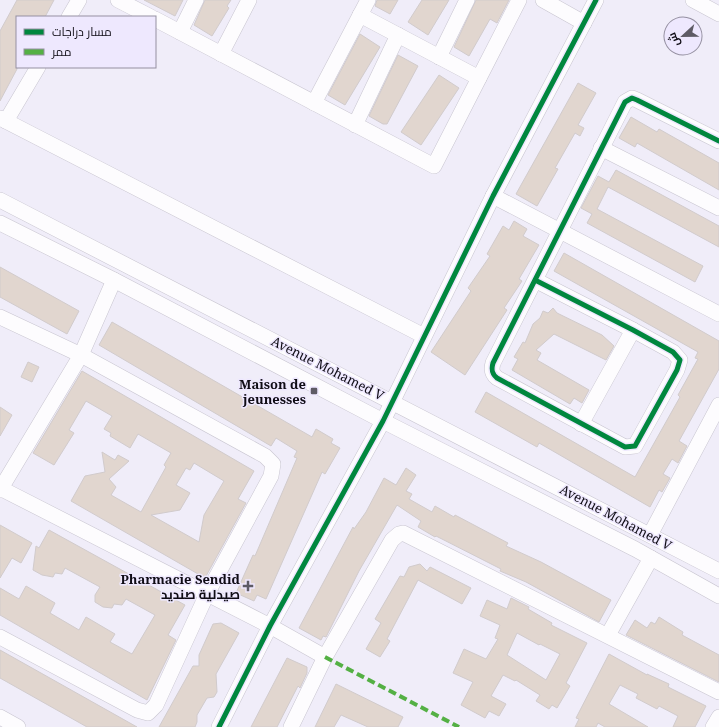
<svg xmlns="http://www.w3.org/2000/svg" width="719" height="727" viewBox="0 0 719 727" font-family="'Noto Serif',Cairo,serif">
	<style>
		.building { fill: #e1d6cf; stroke: #d1cbcc; fill-rule: evenodd }
		.lines { fill: none; stroke-linecap: round; stroke-linejoin: round }
		.minor-casing { stroke: #c8c5d0; stroke-width: 16 }
		.minor { stroke: #fdfcfe; stroke-width: 15 }
		.quiet { stroke: #54b044; stroke-width: 4; stroke-dasharray: 8 4; stroke-linecap: butt }
		.cycleway-casing { stroke: #eee8fe; stroke-width: 8 }
		.cycleway { stroke: #00873e; stroke-width: 5 }
		.poi-dot { fill: #5e5b65; stroke: #eee8fe; stroke-width: 1.5 }
		.labels { text-anchor: middle; dominant-baseline: central; stroke-width: 3; stroke-linejoin: round; paint-order: stroke }
		.street-label { font-size: 13px; fill: #0f0c15; stroke: #eee8fe }
		.poi-label { font-size: 13px; font-weight: bold; fill: #0f0c15; stroke: #eee8fe; text-anchor: end }
	</style>
	<rect width="100%" height="100%" fill="#f0edf9"/>
	<g class="building">
		<polygon points="17,0 54,0 45,17 17,17 17,69 0,101 0,31"/>
		<polygon points="144,0 183,0 175,16"/>
		<polygon points="205,0 231,0 227,6 229,8 212,36 194,25"/>
		<polygon points="377,0 398,0 390,14 375,6"/>
		<polygon points="422,0 449,0 428,35 408,22"/>
		<polygon points="476,0 509,0 497,23 490,19 469,56 454,47"/>
		<polygon points="360,34 380,47 345,105 328,95"/>
		<polygon points="398,55 418,66 387,124 383,124 369,116"/>
		<polygon points="439,75 459,88 421,145 401,132"/>
		<polygon points="578,83 596,93 578,125 584,128 580,136 575,133 555,168 558,169 537,206 516,194"/>
		<polygon points="631,117 657,132 659,129 719,163 719,190 637,143 635,147 619,138"/>
		<polygon points="616,170 719,226 719,247 608,187 597,209 703,266 695,282 587,223 592,214 581,208 598,176 609,182"/>
		<polygon points="514,221 527,229 523,236 539,245 519,279 522,281 504,308 507,310 465,375 431,352 471,291 468,288 490,256 487,254 503,226 509,230"/>
		<polygon points="564,253 719,341 719,369 679,441 687,446 678,463 672,459 663,474 670,478 662,492 659,490 650,507 539,443 537,447 475,412 486,392 635,477 680,397 678,395 698,359 695,358 698,352 554,271"/>
		<polygon points="0,267 79,311 67,334 0,297"/>
		<polygon points="553,308 557,313 602,335 614,346 606,360 554,334 536,350 541,353 537,360 589,390 582,403 574,398 570,404 512,370 518,359 514,357 523,342 525,343 533,324 540,318 543,311 548,313"/>
		<polygon points="112,322 312,437 316,429 333,439 331,443 340,448 325,474 322,472 266,599 257,595 254,601 236,593 253,555 255,556 297,458 294,457 297,451 276,438 271,446 99,345"/>
		<polygon points="28,362 39,367 32,382 21,377"/>
		<path d="M82,371L254,471L238,499L246,503L205,578L71,501L85,476L105,472L102,452L115,460L118,455L129,461L109,479L116,487L111,495L141,512L166,467L164,465L171,453L138,434L130,448L110,436L111,433L104,429L112,416L86,401L69,430L74,433L54,465L33,453ZM194,463L224,481L204,515L199,542L151,515L180,510L190,493L176,485L186,468L190,470Z"/>
		<polygon points="0,407 12,415 0,436"/>
		<polygon points="406,468 416,475 406,491 412,494 409,499 432,512 435,506 454,517 455,515 508,543 506,546 541,562 611,600 599,622 526,582 500,571 501,569 436,536 435,537 418,527 421,521 397,505 359,571 326,637 323,636 321,640 299,628 353,527 354,529 366,512 384,478 396,485"/>
		<polygon points="0,525 32,543 21,563 12,558 0,578"/>
		<polygon points="49,530 185,605 168,635 176,640 147,700 0,615 0,588 19,599 26,586 55,603 50,613 79,630 86,617 115,634 110,642 132,654 155,615 126,599 122,605 114,604 112,608 103,607 95,602 95,595 100,587 65,568 62,574 55,573 53,577 42,575 33,570 36,546 39,548"/>
		<polygon points="420,564 427,571 430,567 471,588 462,604 418,580 387,639 390,641 380,657 366,649 381,623 375,619 400,576 404,577 409,567"/>
		<path d="M511,598L529,607L528,609L552,623L551,625L587,643L566,683L570,686L557,708L552,705L549,709L536,701L540,695L516,680L515,681L503,675L491,696L506,704L499,716L489,711L485,718L461,705L473,682L453,673L464,649L486,659L498,639L495,638L500,625L480,616L487,600L507,609ZM517,633L539,645L540,644L560,654L546,680L507,655Z"/>
		<polygon points="659,617 683,632 682,635 719,655 719,682 626,635 635,620 647,628 651,622 655,624"/>
		<polygon points="221,623 239,633 216,674 217,692 214,697 207,698 197,715 197,722 195,727 159,727 193,666 199,666 199,655 213,624"/>
		<polygon points="0,650 137,727 87,727 0,678"/>
		<polygon points="609,654 647,675 647,674 669,684 668,687 706,706 695,727 673,727 678,716 659,706 657,709 636,698 638,694 620,685 609,704 648,727 605,727 598,723 596,727 575,727 579,719 576,718"/>
		<polygon points="287,658 307,667 307,673 300,688 298,686 277,727 251,727"/>
		<polygon points="336,684 403,717 398,727 368,727 341,715 334,727 315,727"/>
	</g>
	<g class="lines">
		<g class="minor-casing">
			<g id="minor">
				<polyline points="118,0 151,17"/>
				<polyline points="543,0 584,23"/>
				<polyline points="693,0 719,14"/>
				<polyline points="360,15 479,78"/>
				<polyline points="69,17 79,0"/>
				<polyline points="155,19 434,166 519,0"/>
				<polyline points="180,32 196,0"/>
				<polyline points="221,54 249,0"/>
				<polyline points="439,57 467,0"/>
				<polyline points="314,103 368,0"/>
				<polyline points="0,118 424,336"/>
				<polyline points="6,121 38,67"/>
				<polyline points="355,125 398,35"/>
				<polyline points="601,148 719,208"/>
				<polyline points="493,196 719,314"/>
				<polyline points="0,200 719,571"/>
				<polyline points="0,223 114,280 383,421 635,549 719,596"/>
				<path d="M535,280L633,330L673,352L680,360L677,370L635,446L625,447L497,378C492,374 491,370 493,363L625,102L632,98L637,100L719,141"/>
				<polyline points="0,317 81,355 265,456 273,464 271,476 207,594 156,705 148,713 137,710 0,637"/>
				<polyline points="581,424 633,330"/>
				<polyline points="0,488 270,626 325,657"/>
				<polyline points="0,490 81,355 114,280"/>
				<polyline points="650,535 719,405"/>
				<polyline points="608,635 651,558"/>
				<polyline points="0,717 18,727"/>
				<polyline points="219,727 270,626 383,421 493,196 596,0"/>
				<polyline points="291,727 325,657 392,540 399,534 403,533 719,692"/>
				<polyline points="713,727 719,717"/>
			</g>
		</g>
		<use href="#minor" class="minor"/>
		<polyline class="quiet" points="325,657 459,727"/>
		<g class="cycleway-casing">
			<g id="cycleway">
				<path d="M535,280L633,330L673,352L680,360L677,370L635,446L625,447L497,378C492,374 491,370 493,363L625,102L632,98L637,100L719,141"/>
				<polyline points="219,727 270,626 383,421 493,196 596,0"/>
			</g>
		</g>
		<use href="#cycleway" class="cycleway"/>
	</g>
	<g class="poi-dot">
		<rect x="310" y="387" width="8" height="8" rx="2"/>
		<path d="M246 580h4v4h4v4h-4v4h-4v-4h-4v-4h4z"/>
	</g>
	<g class="labels">
		<g class="street-label">
			<text transform="translate(328 368) rotate(27)">Avenue Mohamed V</text>
			<text transform="translate(616 517) rotate(28)">Avenue Mohamed V</text>
		</g>
		<g class="poi-label">
			<text x="306" y="384">Maison de<tspan x="306" dy="15">jeunesses</tspan></text>
			<text x="240" y="579">Pharmacie Sendid<tspan x="240" dy="15">صيدلية صنديد</tspan></text>
		</g>
	</g>
	<rect x="16" y="16" width="140" height="52" fill="#eee8fe" stroke="#9590a1"/>
	<rect x="24" y="29" width="20" height="6" fill="#00873e" stroke="#9590a1"/>
	<text x="52" y="36" font-size="12" fill="#0f0c15">مسار دراجات</text>
	<rect x="24" y="49" width="20" height="6" fill="#54b044" stroke="#9590a1"/>
	<text x="52" y="56" font-size="12" fill="#0f0c15">ممر</text>
	<g transform="translate(683 36) rotate(248)"><circle r="19" fill="#eee8fe" stroke="#9590a1"/>
	<path d="M0-3L7 15L0 10L-7 15Z" fill="#5e5b65"/>
	<text y="-6" font-size="11" font-weight="bold" text-anchor="middle" fill="#0f0c15">ش</text>
	</g>
</svg>
